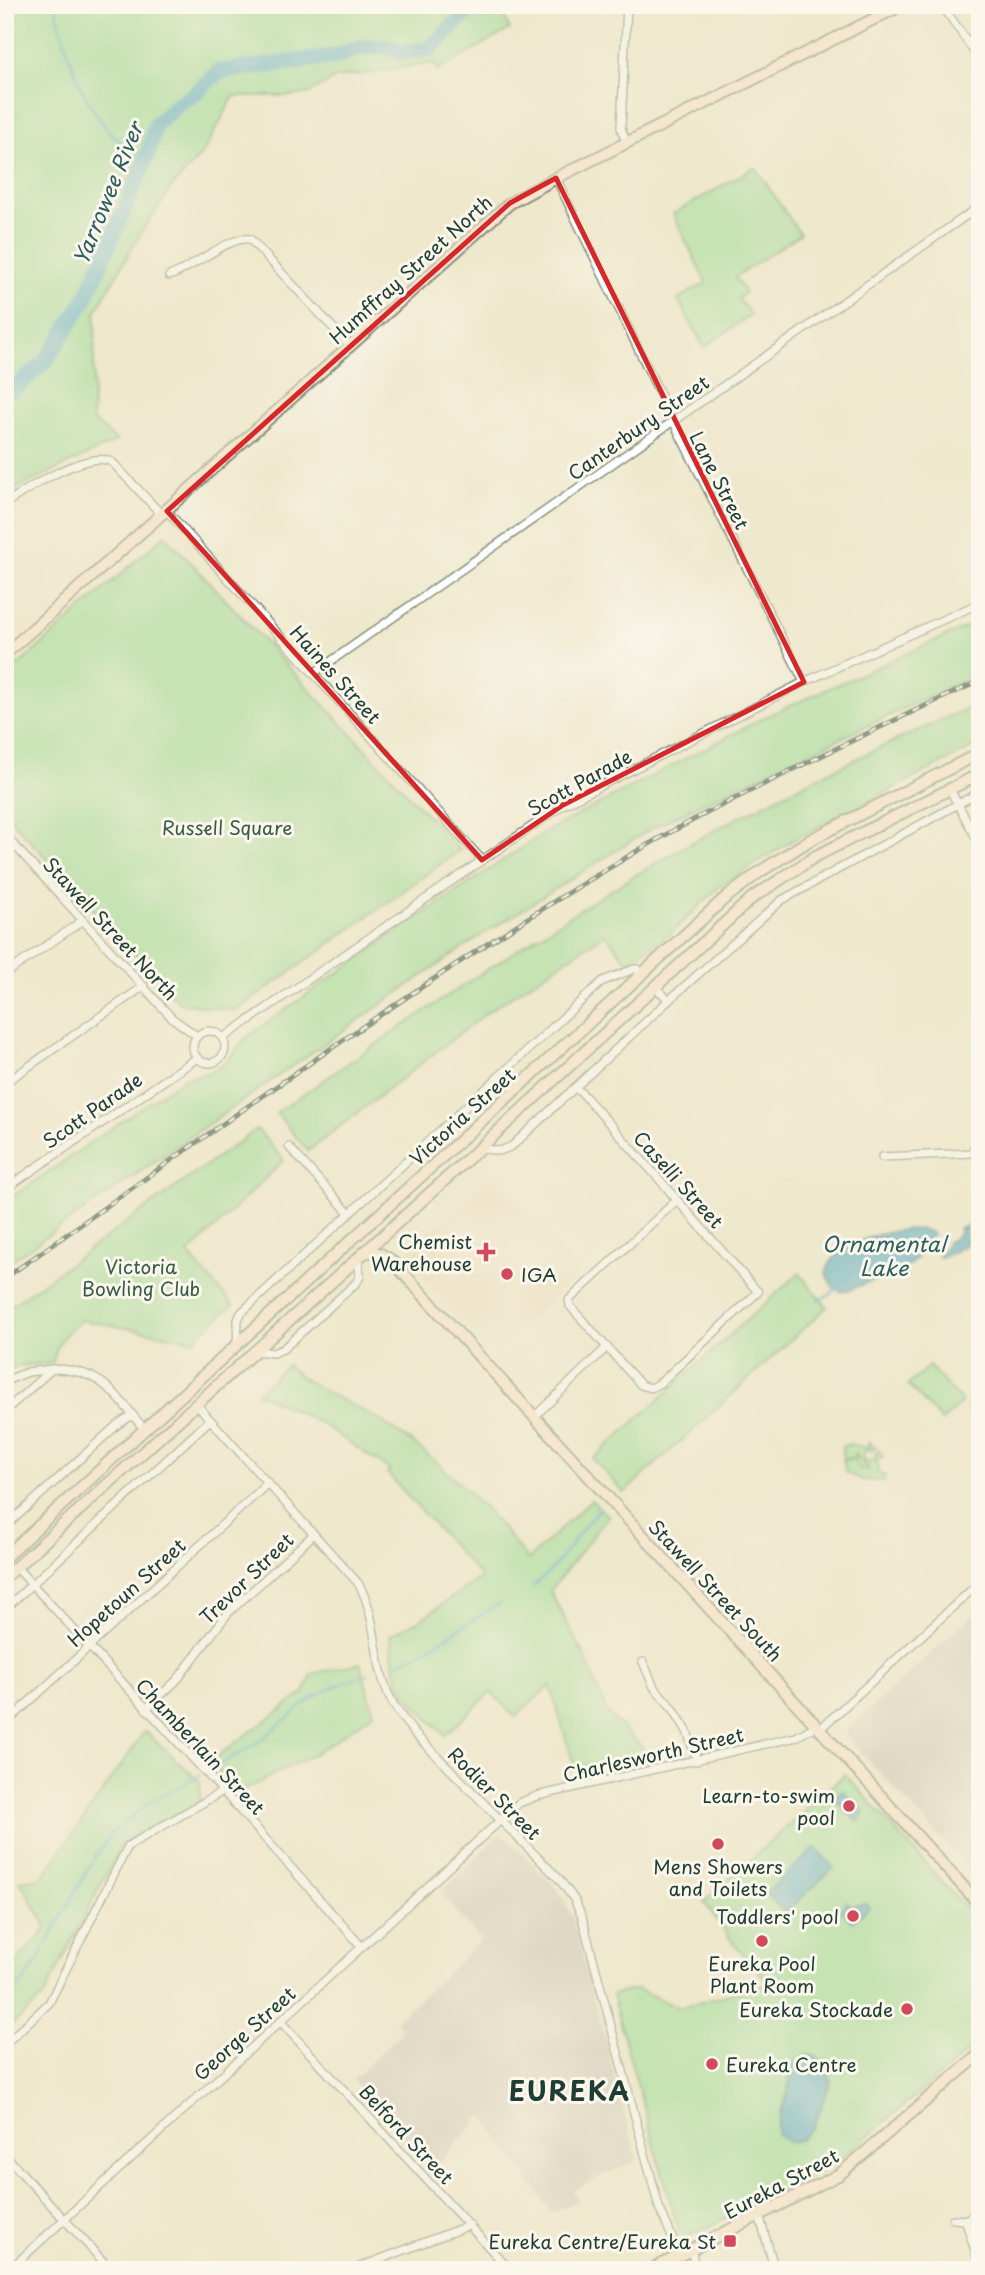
<svg xmlns="http://www.w3.org/2000/svg" width="985" height="2275" viewBox="0 0 985 2275" font-family="'Playpen Sans',sans-serif">
	<style>
		.built { fill: #ead9ba }
		.industrial { fill: #cac3b8 }
		.green { fill: #95dd97; stroke: #5a8d66; stroke-width: 2 }
		.water { fill: #49a7c8; stroke: #34727e; stroke-width: 2 }
		.pier { fill: #eee8cc }
		.lines { fill: none; stroke-linecap: round; stroke-linejoin: round }
		.stream { stroke: #49a7c8; stroke-width: 2.5 }
		.river { stroke: #49a7c8; stroke-width: 16 }
		.street-casing { stroke: #869280; stroke-width: 10 }
		.secondary-casing { stroke: #869280; stroke-width: 14 }
		.street { stroke: #fff; stroke-width: 7 }
		.secondary { stroke: #fde4d1; stroke-width: 10 }
		.rail-casing { stroke: #1f3d34; stroke-width: 5 }
		.rail { stroke: #fbf7ec; stroke-width: 2.5; stroke-dasharray: 8; stroke-linecap: butt }
		.marked { fill: none; stroke: #d62828; stroke-width: 5; stroke-linejoin: round }
		.poi-dot { fill: #d1495b; stroke: #fbf7ec; stroke-width: 2.5 }
		.labels { text-anchor: middle; dominant-baseline: central; stroke-width: 6; stroke-linejoin: round; paint-order: stroke }
		.street-label { font-size: 19px; fill: #1f3d34; stroke: #fbf7ec }
		.park-label { font-size: 19px; fill: #375d48; stroke: #fbf7ec }
		.poi-label { font-size: 19px; fill: #1f3d34; stroke: #fbf7ec; text-anchor: end }
		.water-label { font-size: 21px; font-style: italic; fill: #2c5d60; stroke: #fbf7ec }
		.district-label { font-size: 26px; font-weight: bold; letter-spacing: 2px; fill: #1f3d34; stroke: #fbf7ec }
	</style>
	<rect width="100%" height="100%" fill="#fbf7ec"/>
	<filter id="ink" filterUnits="userSpaceOnUse"><feTurbulence type="fractalNoise" baseFrequency=".0143" numOctaves="2"/><feDisplacementMap in="SourceGraphic" scale="14" xChannelSelector="R" yChannelSelector="G"/><feConvolveMatrix kernelMatrix="1 2 1 2 8 2 1 2 1" color-interpolation-filters="sRGB"/></filter>
	<filter id="wash" filterUnits="userSpaceOnUse"><feTurbulence type="fractalNoise" baseFrequency=".00686" numOctaves="4" result="noise"/><feDisplacementMap in="SourceGraphic" scale="28" xChannelSelector="R" yChannelSelector="G"/><feGaussianBlur stdDeviation="1.57" result="paint"/><feColorMatrix in="noise" values="0 0 0 0 0 0 0 0 0 0 0 0 0 0 0 0 0 1.4 0 .05"/><feComposite in="paint" operator="in"/></filter>
	<g filter="url(#wash)">
		<rect width="100%" height="100%" fill="#eee8cc"/>
		<polygon class="built" points="493,1174 581,1271 494,1351 403,1256"/>
		<g class="industrial">
			<polygon points="980,1608 980,1881 846,1736 846,1731"/>
			<polygon points="501,1833 557,1888 572,1915 637,2160 573,2190 578,2200 552,2213 483,2115 433,2170 353,2080 403,2030 395,2021 481,1941 441,1893"/>
		</g>
		<g class="green">
			<polygon points="5,5 499,5 510,29 437,71 434,63 336,78 310,93 291,96 234,96 203,153 172,187 139,236 96,311 92,420 117,441 5,494"/>
			<polygon points="755,167 800,234 735,277 745,293 738,299 751,315 704,347 678,299 706,283 673,214"/>
			<polygon points="165,535 460,850 236,1011 179,1003 5,813 5,677"/>
			<path d="M980,621V675L945,689L657,825L480,936L5,1265V1202L184,1078C215,1074 227,1065 244,1039L406,925L547,831L769,715Z"/>
			<path d="M980,703V744L793,840L718,888L670,934L628,962L605,934L489,1011L308,1151L276,1113C394,1032 512,950 634,876C744,810 862,754 980,703Z"/>
			<path d="M257,1129L284,1160L188,1254L233,1305L194,1340L81,1320C66,1333 56,1342 53,1363L18,1366L5,1374V1310Z"/>
			<polygon points="799,1273 827,1307 624,1493 593,1459"/>
			<path d="M287,1365C310,1389 355,1404 384,1423C441,1459 487,1507 528,1560L591,1500L608,1516L550,1591L585,1657L607,1712L647,1753L575,1768L550,1686L515,1717L491,1692L445,1735C431,1721 414,1707 403,1690C393,1675 392,1652 390,1635L420,1620L481,1577L387,1473L390,1470L320,1423L263,1395L256,1394Z"/>
			<polygon points="929,1366 962,1402 942,1421 908,1385"/>
			<polygon points="869,1442 876,1447 871,1451 870,1449 864,1452 863,1456 865,1459 861,1462 856,1454 854,1455 857,1458 843,1458 842,1447 849,1444 867,1448"/>
			<polygon points="879,1450 883,1457 877,1460 878,1474 885,1475 883,1481 863,1480 846,1473 843,1460 854,1459 862,1470 865,1467 869,1471 866,1465 862,1464 866,1460 869,1462 875,1460 876,1456 875,1454"/>
			<polygon points="360,1663 374,1713 318,1752 241,1792 209,1762 304,1693 312,1674"/>
			<polygon points="145,1731 200,1782 200,1801 122,1843 43,1998 5,2031 5,1974 47,1928 20,1881 42,1878"/>
			<polygon points="845,1774 980,1924 980,2041 835,2164 688,2237 679,2232 612,1995 637,1989 680,2008 769,1983 735,1945 704,1902"/>
		</g>
		<g class="water">
			<path d="M966,1226L965,1245L942,1258L922,1252C902,1275 898,1272 871,1281C851,1288 838,1304 826,1274C832,1242 896,1226 924,1230C930,1231 941,1239 948,1242L955,1238L961,1230L959,1228Z"/>
			<path d="M980,1376V1435C965,1412 964,1398 980,1376Z"/>
			<polygon points="842,1790 865,1813 857,1822 834,1798"/>
			<polygon points="815,1848 834,1868 785,1913 766,1893"/>
			<polygon points="847,1902 851,1906 866,1903 870,1907 852,1922 840,1909"/>
			<path d="M805,2055H812L825,2062L831,2081L813,2127L800,2140L789,2143L777,2134C776,2118 783,2109 787,2095C792,2077 786,2067 805,2055Z"/>
		</g>
		<polygon class="pier" points="935,1232 949,1237 935,1261 921,1256"/>
		<g class="lines">
			<g class="stream">
				<path d="M55,5C68,59 89,136 147,157"/>
				<polyline points="818,1300 831,1294 837,1286"/>
				<path d="M532,1586C563,1566 575,1533 600,1508"/>
				<polyline points="394,1665 427,1649 500,1603"/>
				<polyline points="218,1766 257,1743 311,1699 333,1687 368,1674"/>
				<polyline points="5,2005 34,1967 94,1858 112,1833 143,1807 200,1775"/>
			</g>
			<polyline class="river" points="5,392 15,388 46,361 85,300 147,157 155,126 177,104 192,96 218,72 338,56 361,47 388,47 402,53 429,49 475,5"/>
		</g>
	</g>
	<g filter="url(#ink)">
		<g class="lines">
			<g class="street-casing">
				<g id="street">
					<polyline points="942,5 980,60"/>
					<polyline points="626,142 621,128 627,5"/>
					<polyline points="556,178 673,421 804,682"/>
					<path d="M169,276C192,269 228,236 250,239L350,346"/>
					<path d="M5,504C25,490 91,447 113,463L162,515"/>
					<polyline points="167,511 482,860"/>
					<polyline points="314,673 980,206"/>
					<polyline points="949,788 980,845"/>
					<polyline points="5,835 172,1018 197,1036"/>
					<polyline points="5,974 82,921"/>
					<polyline points="654,986 669,1000"/>
					<circle cx="209" cy="1047" r="16"/>
					<polyline points="223,1038 563,805 804,682 980,603"/>
					<polyline points="5,1083 144,986"/>
					<polyline points="575,1088 582,1093 667,1188 677,1200 758,1292 660,1383 651,1388 641,1385 577,1314 570,1306 569,1300 677,1200"/>
					<polyline points="289,1147 349,1213"/>
					<polyline points="480,1148 500,1151 512,1146 669,1000 782,900 980,792"/>
					<polyline points="882,1157 972,1153 980,1135"/>
					<polyline points="5,1189 197,1058"/>
					<polyline points="237,1344 238,1320 241,1313 603,981 634,969 637,969 642,974"/>
					<polyline points="256,1351 273,1353 283,1349 356,1283 360,1277 358,1258"/>
					<polyline points="5,1381 28,1372 52,1369"/>
					<path d="M196,1404L358,1583C377,1615 373,1654 386,1688C392,1706 404,1720 415,1734L559,1879L574,1899L582,1917L659,2207L680,2255"/>
					<path d="M5,1411L52,1369C103,1369 115,1395 145,1430"/>
					<polyline points="534,1417 607,1347"/>
					<polyline points="5,1527 117,1425 132,1415"/>
					<polyline points="16,1567 221,1789 362,1947"/>
					<polyline points="5,1609 210,1420"/>
					<polyline points="643,1662 654,1687 674,1710 687,1731 697,1761"/>
					<polyline points="146,1709 177,1680 228,1613 314,1534"/>
					<polyline points="5,1724 268,1483"/>
					<polyline points="820,1729 980,1582"/>
					<polyline points="280,2021 510,2270"/>
					<polyline points="5,2044 49,2003 128,1846 223,1791"/>
					<polyline points="5,2155 111,2270"/>
					<polyline points="759,2215 775,2270"/>
					<polyline points="953,2219 965,2220 974,2215"/>
					<polyline points="965,2219 980,2266"/>
					<polyline points="691,2249 696,2270"/>
					<polyline points="9,2270 519,1803 537,1796 796,1737 817,1725"/>
					<polyline points="352,2270 470,2225"/>
				</g>
			</g>
			<g class="secondary-casing">
				<g id="secondary">
					<polyline points="5,654 510,203 556,178 902,5"/>
					<path d="M363,1253C375,1250 386,1255 395,1264L980,1905"/>
					<polyline points="5,1557 724,899 761,871 810,840 980,753"/>
					<polyline points="5,1577 480,1148 752,898 816,856 980,774"/>
					<polyline points="651,2270 840,2174 980,2054"/>
				</g>
			</g>
			<use href="#street" class="street"/>
			<use href="#secondary" class="secondary"/>
			<g class="rail-casing">
				<path id="rail" d="M5,1278C215,1130 423,977 644,847C694,818 746,793 798,767C858,738 918,708 980,681"/>
			</g>
			<use href="#rail" class="rail"/>
		</g>
	</g>
	<path d="M0 0H985V2275H0ZM556,178L804,682L563,805L482,860L167,511L510,203Z" fill="#eee8cc" fill-opacity=".55" fill-rule="evenodd"/>
	<path class="marked" d="M556,178L804,682L563,805L482,860L167,511L510,203Z"/>
	<g class="poi-dot">
		<path d="M482.5 1241.5h7v7h7v7h-7v7h-7v-7h-7v-7h7z"/>
		<circle cx="507" cy="1274" r="7"/>
		<circle cx="849" cy="1806" r="7"/>
		<circle cx="718" cy="1844" r="7"/>
		<circle cx="853" cy="1916" r="7"/>
		<circle cx="762" cy="1941" r="7"/>
		<circle cx="907" cy="2009" r="7"/>
		<circle cx="712" cy="2064" r="7"/>
		<rect x="723" y="2234" width="14" height="14" rx="3.5"/>
	</g>
	<g class="labels">
		<g class="street-label">
			<text transform="translate(410 269) rotate(-42)">Humffray Street North</text>
			<text transform="translate(638 427) rotate(-35)">Canterbury Street</text>
			<text transform="translate(720 480) rotate(63)">Lane Street</text>
			<text transform="translate(336 674) rotate(48)">Haines Street</text>
			<text transform="translate(579 782) rotate(-29)">Scott Parade</text>
			<text transform="translate(111 928) rotate(47)">Stawell Street North</text>
			<text transform="translate(92 1110) rotate(-35)">Scott Parade</text>
			<text transform="translate(462 1116) rotate(-42)">Victoria Street</text>
			<text transform="translate(679 1179) rotate(48)">Caselli Street</text>
			<text transform="translate(246 1578) rotate(-44)">Trevor Street</text>
			<text transform="translate(716 1590) rotate(47)">Stawell Street South</text>
			<text transform="translate(126 1592) rotate(-42)">Hopetoun Street</text>
			<text transform="translate(201 1746) rotate(47)">Chamberlain Street</text>
			<text transform="translate(653 1754) rotate(-13)">Charlesworth Street</text>
			<text transform="translate(495 1793) rotate(45)">Rodier Street</text>
			<text transform="translate(244 2033) rotate(-42)">George Street</text>
			<text transform="translate(407 2134) rotate(47)">Belford Street</text>
			<text transform="translate(781 2183) rotate(-28)">Eureka Street</text>
		</g>
		<g class="park-label">
			<text x="227" y="827">Russell Square</text>
			<text x="141" y="1266">Victoria<tspan x="141" dy="22">Bowling Club</tspan></text>
		</g>
		<g class="poi-label">
			<text x="472" y="1241">Chemist<tspan x="472" dy="22">Warehouse</tspan></text>
			<text x="521" y="1274" text-anchor="start">IGA</text>
			<text x="835" y="1795">Learn-to-swim<tspan x="835" dy="22">pool</tspan></text>
			<text x="718" y="1866" text-anchor="middle">Mens Showers<tspan x="718" dy="22">and Toilets</tspan></text>
			<text x="839" y="1916">Toddlers' pool</text>
			<text x="762" y="1963" text-anchor="middle">Eureka Pool<tspan x="762" dy="22">Plant Room</tspan></text>
			<text x="893" y="2009">Eureka Stockade</text>
			<text x="726" y="2064" text-anchor="start">Eureka Centre</text>
			<text x="716" y="2241">Eureka Centre/Eureka St</text>
		</g>
		<g class="water-label">
			<text transform="translate(107 193) rotate(-68)">Yarrowee River</text>
			<text x="884" y="1243">Ornamental<tspan x="884" dy="24">Lake</tspan></text>
		</g>
		<g class="district-label">
			<text x="570" y="2090">EUREKA</text>
		</g>
	</g>
	<rect width="985" height="2275" fill="none" stroke="#fbf7ec" stroke-width="28"/>
</svg>
